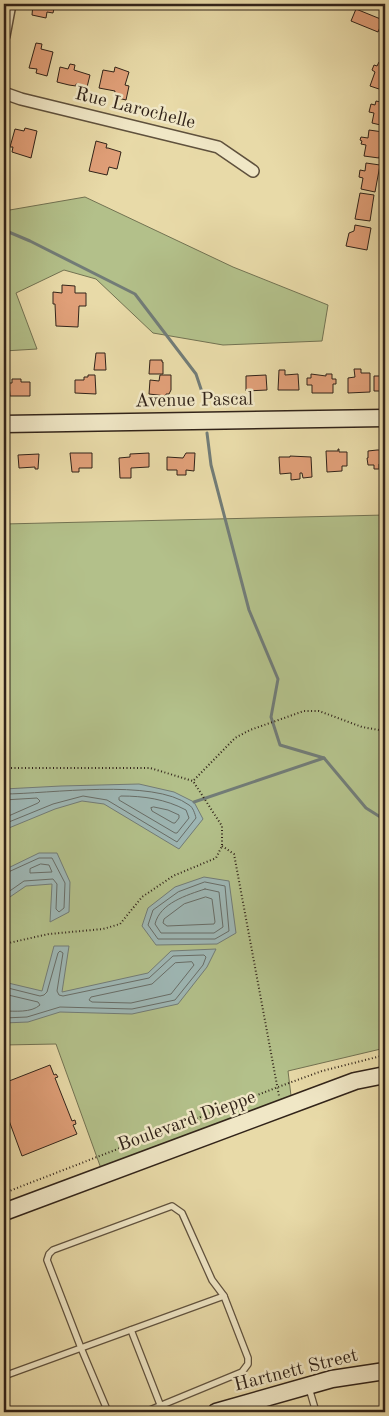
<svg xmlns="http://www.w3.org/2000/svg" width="389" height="1416" viewBox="0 0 389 1416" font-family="'Old Standard TT',serif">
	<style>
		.green { fill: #b3c08a; stroke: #727252 }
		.water { fill: #9eb7b5; stroke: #727c77 }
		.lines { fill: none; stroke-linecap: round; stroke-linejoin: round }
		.shore { stroke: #686d67; stroke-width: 1 }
		.stream { stroke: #727c77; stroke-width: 3 }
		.building { fill: #e09f78; stroke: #312319 }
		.lane-casing { stroke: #5f513d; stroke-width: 8 }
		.street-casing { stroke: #5f513d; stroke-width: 14 }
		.secondary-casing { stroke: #312319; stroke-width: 19 }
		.path { stroke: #312319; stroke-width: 2; stroke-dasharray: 1 2.5; stroke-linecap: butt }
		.lane { stroke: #f0e7c6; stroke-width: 5.5 }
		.street { stroke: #f0e7c6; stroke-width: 11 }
		.secondary { stroke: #f0e7c6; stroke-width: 16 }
		.labels { text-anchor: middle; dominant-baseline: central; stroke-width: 5; stroke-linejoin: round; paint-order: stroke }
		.street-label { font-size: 19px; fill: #312319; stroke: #f0e7c6 }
	</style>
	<rect width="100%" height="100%" fill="#e8daa8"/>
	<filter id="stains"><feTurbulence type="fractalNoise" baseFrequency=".004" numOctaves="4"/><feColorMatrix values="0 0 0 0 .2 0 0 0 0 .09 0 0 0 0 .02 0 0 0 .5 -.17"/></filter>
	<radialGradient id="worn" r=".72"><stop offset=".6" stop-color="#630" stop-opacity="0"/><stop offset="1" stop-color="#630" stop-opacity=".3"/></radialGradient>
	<g class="green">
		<polygon points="85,197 233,267 328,305 322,341 223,345 153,333 96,279 64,270 16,293 37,349 4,351 4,211"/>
		<polygon points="385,515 385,1048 288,1071 292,1104 103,1174 56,1044 4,1045 4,524"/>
	</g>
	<g class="water">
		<polygon points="139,784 174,792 194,802 203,819 179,849 104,804 82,801 55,809 4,830 4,789 61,786"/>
		<polygon points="39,853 57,853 70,882 69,912 50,922 52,884 26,886 4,901 4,870"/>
		<polygon points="204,877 229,881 236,933 217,944 156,945 142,926 148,908 175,887"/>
		<polygon points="54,946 69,946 62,992 148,973 171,951 216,949 207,967 178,1004 132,1014 60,1012 28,1022 4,1023 4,982 42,991"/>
	</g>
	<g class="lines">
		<g class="shore">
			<path d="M4,794C49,794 153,778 189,805C193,807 195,814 196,818L177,842L107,800L83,796L53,804L4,824"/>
			<path d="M121,796C144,796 165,799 186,810L189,818L177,833H175L119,800V798Z"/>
			<polyline points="4,800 37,798 40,801 38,803 4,818"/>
			<polygon points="154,807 168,810 179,815 179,818 175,823 173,823 152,811 151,808"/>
			<polygon points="41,864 49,865 52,872 30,873 30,869"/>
			<polyline points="4,874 39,858 52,858 65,883 64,908 59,912 56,909 57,884 53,879 24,881 4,895"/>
			<polygon points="205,882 225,886 229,931 215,939 158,939 148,925 153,910 178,892"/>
			<path d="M205,889L219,892L223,927L214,933H161L155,924C160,903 187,895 205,889Z"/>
			<polygon points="206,897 212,899 215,922 214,924 167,926 163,923 164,919 184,904"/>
			<polygon points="192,962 194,965 171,994 131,1003 92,1002 89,1000 91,997 152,984 175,963"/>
			<polyline points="4,987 40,996 44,995 47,992 58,953 60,951 63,953 57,991 59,995 63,996 149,978 173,956 204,955 206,957 203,965 175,1000 132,1009 60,1007 27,1017 4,1018"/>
			<path d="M4,994L38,1002L40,1005C31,1013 15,1011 4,1011"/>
		</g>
		<g class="stream">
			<polyline points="4,230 30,241 135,294 196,374 206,404"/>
			<polyline points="207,433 211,465 249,610 278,679 271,717 280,745 324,758 366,808 385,820"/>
			<polyline points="194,802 324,758"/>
		</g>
	</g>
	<g class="building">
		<polygon points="33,4 55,4 53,13 47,12 46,18 32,15"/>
		<polygon points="356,9 383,20 378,32 351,21"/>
		<polygon points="36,43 42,44 41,49 53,52 47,76 36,73 37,69 29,68"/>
		<polygon points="379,62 385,64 385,91 370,86 375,72 372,70 374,65 377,66"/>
		<polygon points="70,64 75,65 74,70 90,75 87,87 76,84 76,86 69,85 57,82 60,67 68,69"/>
		<polygon points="115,67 129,72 125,85 129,86 126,100 114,97 115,91 99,88 103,70 114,72"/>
		<polygon points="376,101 385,103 385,126 372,123 374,113 369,112 371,104 375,105"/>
		<polygon points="25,128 37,131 31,158 12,152 13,147 10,147 15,129 24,131"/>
		<polygon points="369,130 383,132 383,148 381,147 379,158 364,156 366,145 361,144 362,141 360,140 361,137 368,138"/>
		<polygon points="96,141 107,144 106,148 108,148 121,152 117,169 109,167 107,175 89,171"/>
		<polygon points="366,163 380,165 375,192 361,189 363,178 359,177 360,170 365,171"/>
		<polygon points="360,193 374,195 370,221 355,219"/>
		<polygon points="355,225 371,228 367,250 346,246 349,233 354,231"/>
		<polygon points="62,285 75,286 75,293 86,293 86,306 79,306 78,327 56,326 55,304 53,304 53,292 62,293"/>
		<polygon points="96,353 105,353 106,370 94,370"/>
		<polygon points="150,360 162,360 162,362 163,362 163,374 149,374"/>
		<polygon points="354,369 361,369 361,373 370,373 370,392 348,393 348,378 355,377"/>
		<polygon points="279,370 285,370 285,375 298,374 299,390 278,390"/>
		<polygon points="384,371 385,391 374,391 374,376 384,376"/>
		<polygon points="311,374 326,376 326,374 332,374 332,379 336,379 336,384 333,384 333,393 312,393 312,385 307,385 307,378 311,378"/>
		<polygon points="88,375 95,375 96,394 75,393 75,380 84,380 84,377 88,377"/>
		<polygon points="160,375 171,375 171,390 169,394 166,394 166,396 149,394 150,380 159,381"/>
		<polygon points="266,375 267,390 246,391 246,376"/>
		<polygon points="12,379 21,379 21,382 30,382 30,396 10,396 9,383 12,383"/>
		<polygon points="338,449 339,449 339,452 347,452 347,466 342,466 342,471 327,472 326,451 338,451"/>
		<polygon points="377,450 385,450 385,464 379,464 379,469 374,469 374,465 368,465 367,458 368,458 368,451"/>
		<polygon points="70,453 92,453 92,468 79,468 79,472 72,472"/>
		<polygon points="149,453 149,467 131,468 131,478 120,478 119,458 130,457 130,454"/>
		<polygon points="186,453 195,453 194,471 186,470 186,475 177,475 177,470 167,470 167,457 183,458"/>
		<polygon points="39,454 38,469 35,469 35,467 19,468 18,455"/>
		<polygon points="290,456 311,457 312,477 303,478 302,473 300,473 300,479 291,480 291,473 280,474 279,457 290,457"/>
		<polygon points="50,1065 54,1075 56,1074 58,1077 55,1078 72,1121 75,1120 76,1124 73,1125 77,1134 22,1156 4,1107 4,1083"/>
	</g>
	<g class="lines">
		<g class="lane-casing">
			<g id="lane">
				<polyline points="131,1330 163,1412"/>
				<polyline points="4,1376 224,1296"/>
				<polyline points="309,1388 316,1412"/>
				<polyline points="108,1412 81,1348 47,1260 49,1254 53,1250 172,1206 182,1213 212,1280 224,1296 248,1358 248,1364 242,1372 145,1412"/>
			</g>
		</g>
		<g class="street-casing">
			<g id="street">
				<polyline points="4,36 10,4"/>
				<polyline points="4,93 21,99 218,147 253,171"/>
			</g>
		</g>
		<g class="secondary-casing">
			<g id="secondary">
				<polyline points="4,424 385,418"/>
				<polyline points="4,1212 304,1100 355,1081 385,1075"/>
				<polyline points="216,1412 332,1379 385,1371"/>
			</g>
		</g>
		<g class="path">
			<polyline points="4,768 150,768 193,781 222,826 222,846 216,858 173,876 142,897 120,924 103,929 49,934 4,944"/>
			<polyline points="194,780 235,738 250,730 304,711 319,711 362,727 379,730 385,729"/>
			<polyline points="222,846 234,854 279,1096"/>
			<polyline points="4,1193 278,1087 322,1071 385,1055"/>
		</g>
		<use href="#lane" class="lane"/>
		<use href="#street" class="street"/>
		<use href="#secondary" class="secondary"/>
	</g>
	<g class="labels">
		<g class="street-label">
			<text transform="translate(135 109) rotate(14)">Rue Larochelle</text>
			<text transform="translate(194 401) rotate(-1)">Avenue Pascal</text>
			<text transform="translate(187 1122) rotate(-20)">Boulevard Dieppe</text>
			<text transform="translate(296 1371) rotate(-14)">Hartnett Street</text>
		</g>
	</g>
	<rect width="389" height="1416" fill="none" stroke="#e8daa8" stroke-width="20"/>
	<rect x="5" y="5" width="379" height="1406" fill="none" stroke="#312319" stroke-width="2.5"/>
	<rect x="10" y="10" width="369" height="1396" fill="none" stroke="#312319"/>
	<rect width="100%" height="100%" filter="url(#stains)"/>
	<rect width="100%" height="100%" fill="url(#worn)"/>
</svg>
